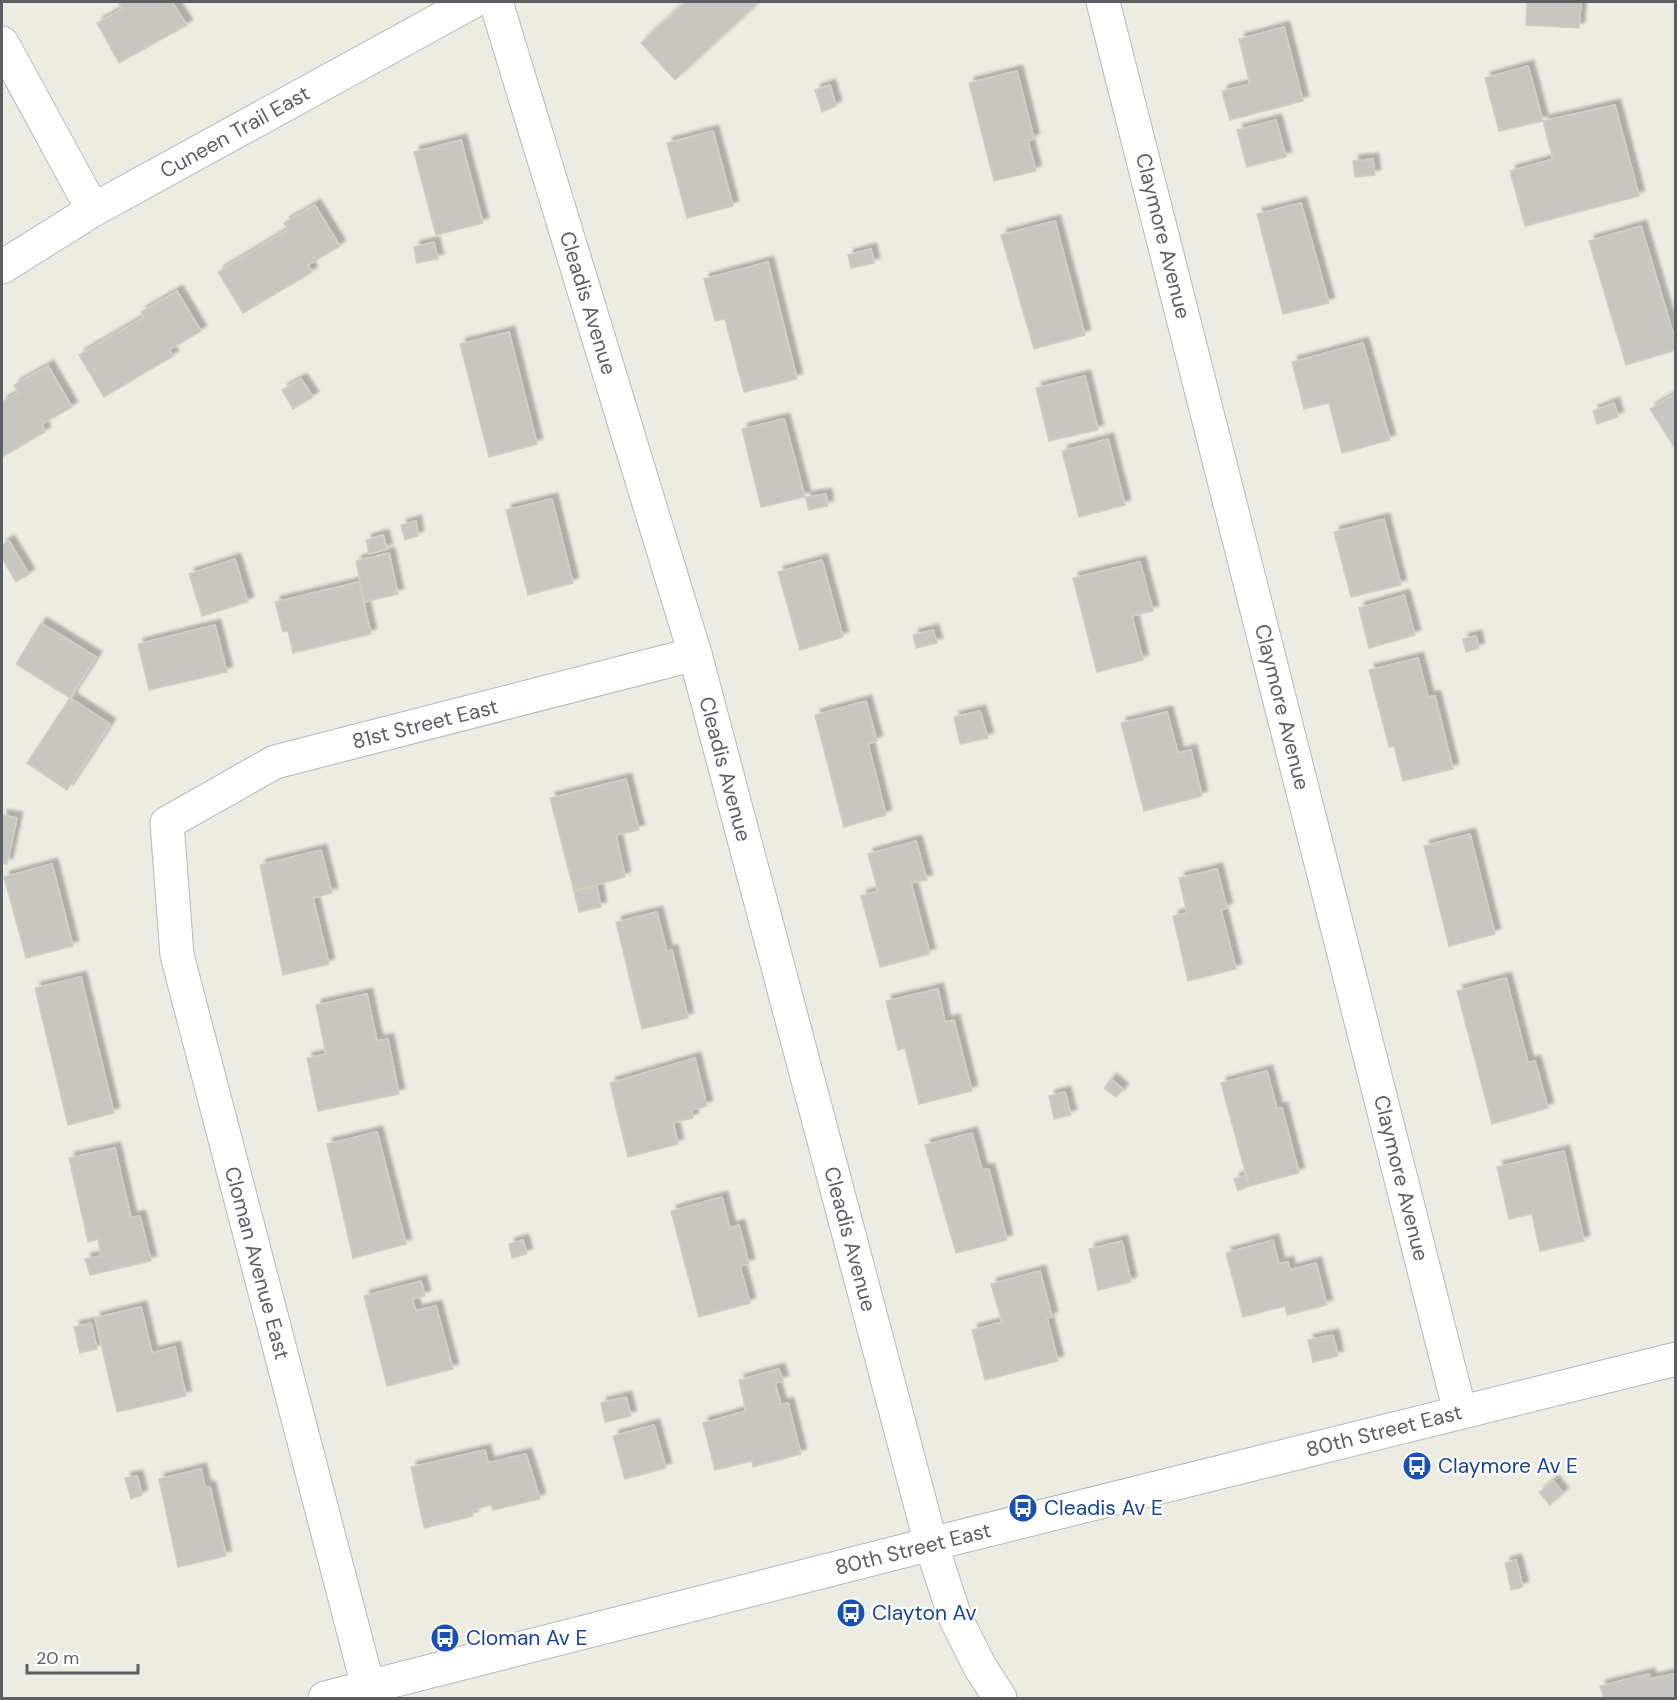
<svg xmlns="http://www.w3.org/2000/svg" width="1677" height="1700" viewBox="0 0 1677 1700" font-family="'DM Sans',sans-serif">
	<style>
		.building { fill: #c8c6c0; stroke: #d2cec1; stroke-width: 1.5; filter: url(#shadow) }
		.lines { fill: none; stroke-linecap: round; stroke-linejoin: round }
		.minor-casing { stroke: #b5b8bd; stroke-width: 35 }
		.minor { stroke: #fff; stroke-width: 33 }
		.labels { text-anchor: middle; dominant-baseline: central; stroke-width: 4.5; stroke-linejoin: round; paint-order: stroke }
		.street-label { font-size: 21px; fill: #5b5e63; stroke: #fff }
		.transit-label { font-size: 21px; fill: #164399; stroke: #fff; text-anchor: start }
	</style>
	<defs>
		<filter id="shadow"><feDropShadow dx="5.5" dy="-5.5" stdDeviation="1.5" flood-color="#0004"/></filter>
	</defs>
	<rect width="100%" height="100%" fill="#edece3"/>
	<g class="building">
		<polygon points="118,2 172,2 187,25 119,63 97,23 122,9"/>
		<polygon points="685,2 759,2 675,80 641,43"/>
		<polygon points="1527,2 1581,2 1579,28 1526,25"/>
		<polygon points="1284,27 1303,101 1230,120 1222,91 1250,84 1239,39"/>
		<polygon points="1528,66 1543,121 1499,131 1485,78"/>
		<polygon points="1017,71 1034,139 1028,141 1036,171 994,181 969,83"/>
		<polygon points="830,85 836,106 822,112 815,90"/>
		<polygon points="1615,105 1639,196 1525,226 1510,171 1553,159 1543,121"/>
		<polygon points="1276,120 1286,157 1247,167 1237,130"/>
		<polygon points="713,131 733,206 687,218 667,143"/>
		<polygon points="461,140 483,223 436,235 414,152"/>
		<polygon points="1373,159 1375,175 1355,177 1353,161"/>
		<polygon points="1301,203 1329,303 1283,314 1257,214"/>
		<polygon points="315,205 340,246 308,265 312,272 243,313 218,272 288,230 284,223"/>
		<polygon points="1055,221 1085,335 1034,349 1001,235"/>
		<polygon points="1641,226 1676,343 1676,350 1626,365 1589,241"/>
		<polygon points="434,242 438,259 417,263 414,247"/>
		<polygon points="871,249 874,263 851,268 848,255"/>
		<polygon points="768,262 797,379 744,392 725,319 715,321 704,279"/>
		<polygon points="177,291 201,331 169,350 173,356 104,397 79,355 144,317 141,312"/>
		<polygon points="509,332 537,444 489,457 460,344"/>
		<polygon points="1363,343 1390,440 1342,453 1329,403 1304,409 1292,362"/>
		<polygon points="48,366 72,407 42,424 45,432 2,457 2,402 18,393 14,385"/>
		<polygon points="1085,376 1098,430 1049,441 1036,388"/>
		<polygon points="301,379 313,397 293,409 282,390"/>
		<polygon points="1676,393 1676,450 1650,409"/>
		<polygon points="1614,403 1618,417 1597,424 1593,411"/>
		<polygon points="784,419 805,497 761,507 742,429"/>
		<polygon points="1108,439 1125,505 1079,517 1062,451"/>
		<polygon points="826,494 828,506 809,510 805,497"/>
		<polygon points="552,499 573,583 528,595 506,510"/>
		<polygon points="1384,519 1401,585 1351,597 1334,532"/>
		<polygon points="416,521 418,536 405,540 401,525"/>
		<polygon points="383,535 387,549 369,554 366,540"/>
		<polygon points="9,541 29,574 16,582 2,558 2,545"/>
		<polygon points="389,553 398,594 364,602 356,561"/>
		<polygon points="235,559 248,602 202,616 189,574"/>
		<polygon points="822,560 843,637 800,650 778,572"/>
		<polygon points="1140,562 1153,611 1132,616 1143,660 1097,672 1073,578"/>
		<polygon points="359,582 371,634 293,653 288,631 283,632 275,602"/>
		<polygon points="1404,595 1415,635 1369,648 1359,608"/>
		<polygon points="41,623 96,657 70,698 16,664"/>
		<polygon points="215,625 227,672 149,690 138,644"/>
		<polygon points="933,630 937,643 916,648 913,635"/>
		<polygon points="1476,636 1479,648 1466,652 1463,639"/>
		<polygon points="1418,658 1428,697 1435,696 1453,769 1403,781 1394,746 1389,747 1369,670"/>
		<polygon points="70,698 110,724 67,790 27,763"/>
		<polygon points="866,701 877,741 868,744 886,815 844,827 815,715"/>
		<polygon points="980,711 988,738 960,744 954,717"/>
		<polygon points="1167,712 1178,753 1191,750 1202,796 1144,811 1121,723"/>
		<polygon points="626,779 639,830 616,835 625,877 574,891 550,798"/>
		<polygon points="2,815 17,818 7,864 2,863"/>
		<polygon points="1470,834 1495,934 1449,946 1424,846"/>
		<polygon points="916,841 927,880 911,883 930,954 880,967 861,896 878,891 868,854"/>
		<polygon points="321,850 332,893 313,898 329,964 283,975 260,865"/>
		<polygon points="52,864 73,946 26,958 4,877"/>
		<polygon points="1217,869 1227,908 1221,910 1236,969 1188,981 1173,916 1187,913 1179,878"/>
		<polygon points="597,887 601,907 579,912 574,891"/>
		<polygon points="657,912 667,952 672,950 688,1018 642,1029 616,922"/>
		<polygon points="81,977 114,1113 68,1125 35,988"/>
		<polygon points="1506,978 1528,1063 1535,1061 1548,1108 1492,1124 1457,991"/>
		<polygon points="938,989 945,1022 954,1020 972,1091 919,1104 905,1048 898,1050 886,1001"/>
		<polygon points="367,994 377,1041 388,1039 399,1094 318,1111 307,1058 326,1054 316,1005"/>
		<polygon points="695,1058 707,1106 691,1110 693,1118 673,1123 678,1144 628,1157 610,1083"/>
		<polygon points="1267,1071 1277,1109 1282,1108 1299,1173 1249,1186 1221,1083"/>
		<polygon points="1111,1079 1123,1089 1116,1097 1104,1088"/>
		<polygon points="1065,1092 1071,1115 1054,1119 1049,1096"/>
		<polygon points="377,1132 406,1244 353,1258 327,1144"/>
		<polygon points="972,1133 982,1170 989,1169 1007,1240 956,1253 925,1145"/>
		<polygon points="115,1148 131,1218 140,1216 151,1261 90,1275 85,1259 101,1256 98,1239 88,1242 69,1158"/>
		<polygon points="1564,1151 1584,1241 1540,1251 1532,1214 1509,1219 1497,1167"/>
		<polygon points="1246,1175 1249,1186 1238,1191 1234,1179"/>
		<polygon points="722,1197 730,1228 739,1225 749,1264 740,1266 750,1303 699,1317 671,1211"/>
		<polygon points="523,1240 527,1254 512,1258 509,1244"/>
		<polygon points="1273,1240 1279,1264 1288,1262 1290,1270 1316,1263 1327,1305 1287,1315 1285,1306 1243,1317 1226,1253"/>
		<polygon points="1122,1241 1131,1282 1098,1290 1089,1249"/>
		<polygon points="1040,1271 1052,1317 1047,1318 1058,1361 985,1380 972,1330 1002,1322 991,1284"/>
		<polygon points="421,1281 425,1296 412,1299 416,1311 436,1306 453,1369 387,1386 364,1296"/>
		<polygon points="141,1307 152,1353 175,1347 186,1396 117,1412 95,1318"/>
		<polygon points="91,1323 97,1349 80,1353 74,1327"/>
		<polygon points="1333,1335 1338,1356 1313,1362 1308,1340"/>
		<polygon points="779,1369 783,1381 775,1383 781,1405 788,1403 801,1454 753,1467 752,1461 715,1470 703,1423 746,1411 739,1380"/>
		<polygon points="626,1397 631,1416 605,1422 601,1403"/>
		<polygon points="654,1425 666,1468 625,1479 613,1436"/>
		<polygon points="485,1450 488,1463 526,1454 540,1499 493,1510 491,1505 472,1510 473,1516 424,1528 411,1467"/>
		<polygon points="201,1469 205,1487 210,1487 226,1556 178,1567 159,1479"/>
		<polygon points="137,1476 142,1495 131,1499 125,1478"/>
		<polygon points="1553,1481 1563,1493 1550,1505 1539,1492"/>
		<polygon points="1516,1560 1523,1587 1511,1590 1505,1563"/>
		<polygon points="1649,1674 1651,1679 1673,1674 1676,1695 1672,1696 1673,1698 1604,1698 1600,1686"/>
	</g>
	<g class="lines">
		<g class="minor-casing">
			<g id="minor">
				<polyline points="496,2 695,654 931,1544 955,1617 980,1667 1000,1698"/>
				<polyline points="1103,2 1460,1412"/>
				<polyline points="2,43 93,210"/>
				<polyline points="2,267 93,210 472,2"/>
				<polyline points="325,1698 931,1544 1676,1359"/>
				<polyline points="371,1698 177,955 167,823 275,762 695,654"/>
			</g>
		</g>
		<use href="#minor" class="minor"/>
	</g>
	<defs>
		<g id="bus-disc" transform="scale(1.5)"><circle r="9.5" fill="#1a4fb4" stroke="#fff"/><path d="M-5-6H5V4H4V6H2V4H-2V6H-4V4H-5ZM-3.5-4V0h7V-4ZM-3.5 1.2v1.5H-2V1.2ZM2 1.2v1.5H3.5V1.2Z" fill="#fff"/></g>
	</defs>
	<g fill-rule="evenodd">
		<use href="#bus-disc" x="1417" y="1466"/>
		<use href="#bus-disc" x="1023" y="1508"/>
		<use href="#bus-disc" x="851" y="1613"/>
		<use href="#bus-disc" x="445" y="1638"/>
	</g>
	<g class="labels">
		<g class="street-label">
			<text transform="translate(235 132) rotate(-29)">Cuneen Trail East</text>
			<text transform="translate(1163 236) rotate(76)">Claymore Avenue</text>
			<text transform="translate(588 303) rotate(73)">Cleadis Avenue</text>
			<text transform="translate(1282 707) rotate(76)">Claymore Avenue</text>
			<text transform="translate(425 724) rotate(-14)">81st Street East</text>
			<text transform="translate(725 769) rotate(75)">Cleadis Avenue</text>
			<text transform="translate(1401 1178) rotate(76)">Claymore Avenue</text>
			<text transform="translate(850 1239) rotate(75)">Cleadis Avenue</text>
			<text transform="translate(257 1263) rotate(75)">Cloman Avenue East</text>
			<text transform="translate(1384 1431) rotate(-14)">80th Street East</text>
			<text transform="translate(913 1549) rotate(-14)">80th Street East</text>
		</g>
		<g class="transit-label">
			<text x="1438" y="1466">Claymore Av E</text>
			<text x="1044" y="1508">Cleadis Av E</text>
			<text x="872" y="1613">Clayton Av</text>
			<text x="466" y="1638">Cloman Av E</text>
		</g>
	</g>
	<rect width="1677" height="1700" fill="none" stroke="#5b5e63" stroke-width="6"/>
	<path d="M27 1664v9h111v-9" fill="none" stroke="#5b5e63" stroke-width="3"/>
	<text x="36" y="1664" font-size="18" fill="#5b5e63" stroke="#ffffff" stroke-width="4.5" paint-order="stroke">20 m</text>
</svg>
